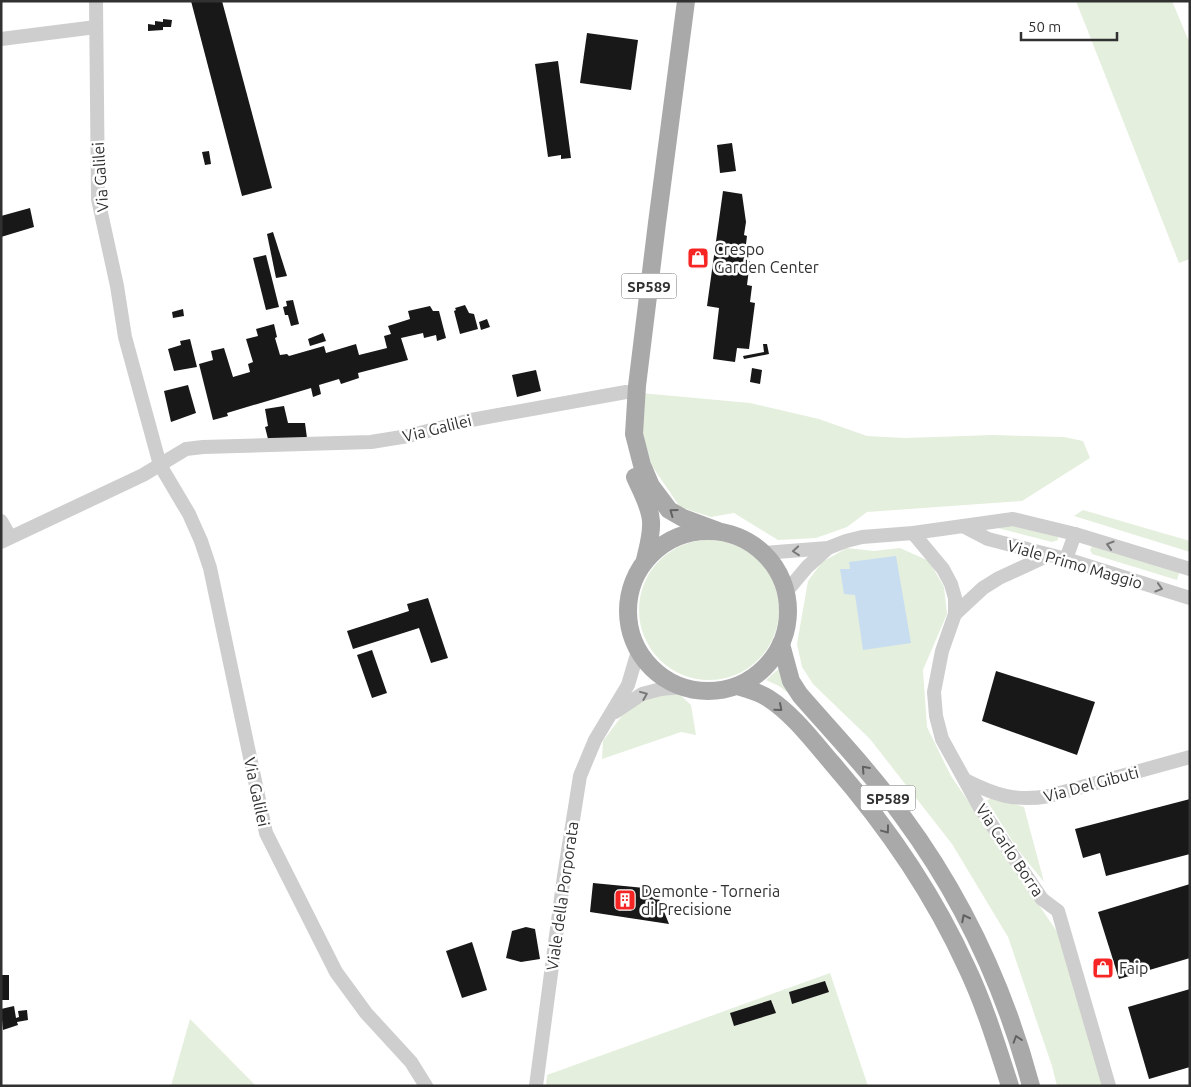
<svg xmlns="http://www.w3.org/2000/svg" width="1191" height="1087" viewBox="0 0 1191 1087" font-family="Ubuntu,sans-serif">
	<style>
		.green { fill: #e5efde }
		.water { fill: #c8ddf0 }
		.building { fill: #181818 }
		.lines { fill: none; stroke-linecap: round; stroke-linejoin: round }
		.minor { stroke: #cecece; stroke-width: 14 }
		.major { stroke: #a9a9a9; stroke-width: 18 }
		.oneway { stroke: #616161 }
		.oneway2 { stroke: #787878 }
		.labels { text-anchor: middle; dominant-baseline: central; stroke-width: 5; stroke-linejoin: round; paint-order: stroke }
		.shield { fill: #fff; stroke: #6f6f6f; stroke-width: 1 }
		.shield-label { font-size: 15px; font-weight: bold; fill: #313131 }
		.street-label { font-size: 16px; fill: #313131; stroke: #fff }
		.poi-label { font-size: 16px; fill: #313131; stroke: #fff; text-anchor: start }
	</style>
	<rect width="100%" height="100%" fill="#fff"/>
	<g class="green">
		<polygon points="1076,1 1172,1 1190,44 1190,259 1179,263"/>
		<polygon points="641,393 750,403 819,419 867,436 905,438 993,435 1064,437 1083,441 1090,458 1022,501 867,512 847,527 816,538 778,540 734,513 711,517 680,507 652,466 639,422"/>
		<polygon points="1083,510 1190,541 1190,552 1074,516"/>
		<polygon points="1011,523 1058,537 1058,540 1052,542 986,525"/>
		<circle cx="709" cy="610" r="70"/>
		<polygon points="1092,546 1180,570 1177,580 1092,554 1090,550"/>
		<polygon points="847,548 874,551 900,548 929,561 944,587 947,614 923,670 927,727 951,776 1058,933 1104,1086 1057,1086 1052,1066 1008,937 952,844 870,739 813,684 802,667 797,644 808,581 822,562"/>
		<polygon points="781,667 792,696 779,686 766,680"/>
		<polygon points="678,693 691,705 696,735 681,732 602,759 603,741 627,709 652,695"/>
		<polygon points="992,797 1024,807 1044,882 1018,850 987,801"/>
		<polygon points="830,973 868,1086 546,1086 547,1075"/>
		<polygon points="190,1019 256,1086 171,1086"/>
	</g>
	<polygon class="water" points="896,556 911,643 863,650 855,595 844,594 840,569 850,569 849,562"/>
	<g class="building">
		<polygon points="191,1 222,1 272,188 242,196"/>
		<polygon points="163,19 172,20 171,27 163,27 163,30 148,31 148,24 155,25 155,21 163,22"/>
		<polygon points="587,33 638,40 631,90 580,83"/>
		<polygon points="558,61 571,158 561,159 561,155 548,157 535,64"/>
		<polygon points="732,143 736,171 720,173 717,145"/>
		<polygon points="209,151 211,164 205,165 202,152"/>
		<polygon points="723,191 742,194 746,222 744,235 747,236 744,260 750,261 747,285 752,286 750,302 755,303 749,349 737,348 735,362 713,359 719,308 707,306"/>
		<polygon points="30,208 34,227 1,237 1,216"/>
		<polygon points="273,232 287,276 276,278 267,234"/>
		<polygon points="266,255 279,307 266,310 253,258"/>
		<polygon points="293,300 299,324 291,326 288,315 285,315 283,307 287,306 286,301"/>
		<polygon points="465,305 469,313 474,314 478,329 460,334 454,311 456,310 455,308"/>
		<polygon points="430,306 433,311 439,311 446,338 437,341 436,335 424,338 423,333 401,338 408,360 358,373 359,378 341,384 339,379 319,385 321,394 313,397 311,388 227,413 228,416 213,420 199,364 213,360 211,351 224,348 233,377 250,372 248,364 253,362 246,339 258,336 256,329 274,324 277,337 275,338 280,355 287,354 289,356 324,346 326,353 356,344 359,355 387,348 384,336 391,334 388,326 410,319 408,311"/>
		<polygon points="183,309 184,316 173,318 172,312"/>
		<polygon points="487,319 490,327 481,330 479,322"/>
		<polygon points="323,333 326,341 310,346 308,339"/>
		<polygon points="190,339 197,367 174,371 168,349 181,345 180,341"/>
		<polygon points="763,344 767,344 769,354 744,359 743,356 764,352"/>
		<polygon points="752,368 762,370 760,384 750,382"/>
		<polygon points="536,370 541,391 517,397 512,375"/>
		<polygon points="188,385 196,413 171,422 164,391"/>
		<polygon points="284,406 288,423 305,423 307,438 268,439 265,427 268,426 265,409"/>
		<polygon points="428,598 448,658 431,663 419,628 353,649 347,631 409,611 407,604"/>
		<polygon points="372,650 387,693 372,698 357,655"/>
		<polygon points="996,671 1095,702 1077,755 982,721"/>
		<polygon points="1190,799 1190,854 1106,876 1100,853 1083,858 1075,829"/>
		<polygon points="593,883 655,889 669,924 590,912"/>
		<polygon points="1190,884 1190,958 1119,979 1098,912"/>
		<polygon points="526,927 535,929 540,959 521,962 506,958 512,931"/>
		<polygon points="472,942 487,990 462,998 446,951"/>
		<rect x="1" y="975" width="8" height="25"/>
		<polygon points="825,981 829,992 792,1004 789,992"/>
		<polygon points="1190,989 1190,1067 1149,1079 1128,1007"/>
		<polygon points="771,1000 776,1013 734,1026 730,1013"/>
		<polygon points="14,1006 16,1018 19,1017 18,1011 27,1010 28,1020 17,1022 18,1025 3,1030 1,1009"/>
	</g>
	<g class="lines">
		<g class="minor">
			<polyline points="96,1 98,199 117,286 125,337 160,465 189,514 201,541 210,568 266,833 336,972 366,1013 411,1062 426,1086"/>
			<polyline points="1,39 96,27"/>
			<polyline points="1,521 10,537"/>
			<polyline points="963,526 988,539 1066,559 1190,598"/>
			<polyline points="913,533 943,569 951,584 955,598 955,614 942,651 934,692 936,716 942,739 979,806 1042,899 1058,911 1109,1086"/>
			<polyline points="1,542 143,475 186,449 203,447 371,442 408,436 471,420 626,392"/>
			<polyline points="764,553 828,548 846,541 862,537 913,533 1013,519 1075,534 1190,569"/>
			<polyline points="1066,559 1075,534"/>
			<polyline points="786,592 807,567 828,548"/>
			<polyline points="955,614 983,588 999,578 1049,555"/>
			<polyline points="615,712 642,694 661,689 681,687"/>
			<path d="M965,780C995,795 1015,802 1049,796L1190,757"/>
			<polyline points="536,1086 564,876 580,776 595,740 628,685 638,651"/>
		</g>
		<g class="major">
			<polyline points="686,1 657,223 637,386 634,434 642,465 651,486 669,510 683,518 718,531"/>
			<path d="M635,477C641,491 650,506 651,521C652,534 648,547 645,560"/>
			<circle cx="708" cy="611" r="80"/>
			<path d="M781,644L791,681L800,695C835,735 872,774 903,817C962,897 1005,989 1031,1086"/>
			<path d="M737,686C747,689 759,692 768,698C793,714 813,741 832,763C886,825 933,893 967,968C985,1006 997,1046 1010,1086"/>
		</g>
	</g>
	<defs><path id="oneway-chevron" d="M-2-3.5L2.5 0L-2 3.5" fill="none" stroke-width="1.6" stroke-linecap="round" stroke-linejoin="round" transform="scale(1.25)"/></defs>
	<g class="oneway">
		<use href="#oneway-chevron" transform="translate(673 512) rotate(-144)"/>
		<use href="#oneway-chevron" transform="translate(779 708) rotate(41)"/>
		<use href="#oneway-chevron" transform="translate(865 769) rotate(-132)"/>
		<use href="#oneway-chevron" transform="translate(886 830) rotate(53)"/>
		<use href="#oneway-chevron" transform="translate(965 918) rotate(-117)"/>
		<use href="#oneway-chevron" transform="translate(1017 1039) rotate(-108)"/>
	</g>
	<g class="oneway2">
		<use href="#oneway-chevron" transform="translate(1110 545) rotate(-163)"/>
		<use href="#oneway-chevron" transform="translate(796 551) rotate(175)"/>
		<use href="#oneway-chevron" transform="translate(1159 588) rotate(17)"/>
		<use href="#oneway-chevron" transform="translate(644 695) rotate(-22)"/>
	</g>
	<defs>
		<g id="shop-square" transform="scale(1.125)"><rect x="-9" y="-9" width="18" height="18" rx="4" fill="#f62524" stroke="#fff"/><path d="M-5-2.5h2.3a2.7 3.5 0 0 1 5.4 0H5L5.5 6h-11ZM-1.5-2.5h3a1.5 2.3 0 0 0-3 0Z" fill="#fff"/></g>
		<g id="building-square" transform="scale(1.125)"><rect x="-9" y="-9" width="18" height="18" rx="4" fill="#f62524" stroke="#fff"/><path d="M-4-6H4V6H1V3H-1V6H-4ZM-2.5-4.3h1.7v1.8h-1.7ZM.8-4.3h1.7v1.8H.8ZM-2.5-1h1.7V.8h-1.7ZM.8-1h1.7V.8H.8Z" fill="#fff"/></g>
	</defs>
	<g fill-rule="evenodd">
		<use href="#shop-square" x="698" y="258"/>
		<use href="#building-square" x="625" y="900"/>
		<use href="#shop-square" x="1103" y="968"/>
	</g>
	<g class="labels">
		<g class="shield">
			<rect x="621.5" y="273.5" width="55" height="25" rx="4"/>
			<rect x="860.5" y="785.5" width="55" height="25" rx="4"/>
		</g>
		<g class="shield-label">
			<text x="649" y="286">SP589</text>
			<text x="888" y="798">SP589</text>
		</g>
		<g class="street-label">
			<text transform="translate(100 177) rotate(-94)">Via Galilei</text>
			<text transform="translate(437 428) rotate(-14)">Via Galilei</text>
			<text transform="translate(1075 564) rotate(16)">Viale Primo Maggio</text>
			<text transform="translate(1091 784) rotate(-15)">Via Del Gibuti</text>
			<text transform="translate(257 792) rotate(78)">Via Galilei</text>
			<text transform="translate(1010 850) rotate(56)">Via Carlo Borra</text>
			<text transform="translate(562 896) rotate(-82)">Viale della Porporata</text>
		</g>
		<g class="poi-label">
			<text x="714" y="249">Crespo<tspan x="714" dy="18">Garden Center</tspan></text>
			<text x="641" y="891">Demonte - Torneria<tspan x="641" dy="18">di Precisione</tspan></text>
			<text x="1119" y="968">Faip</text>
		</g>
	</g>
	<rect width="1191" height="1087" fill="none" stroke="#313131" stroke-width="5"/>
	<path d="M1021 32v8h96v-8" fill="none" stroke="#313131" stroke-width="2.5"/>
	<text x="1028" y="32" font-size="15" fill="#313131" stroke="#ffffff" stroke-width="4" paint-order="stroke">50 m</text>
</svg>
